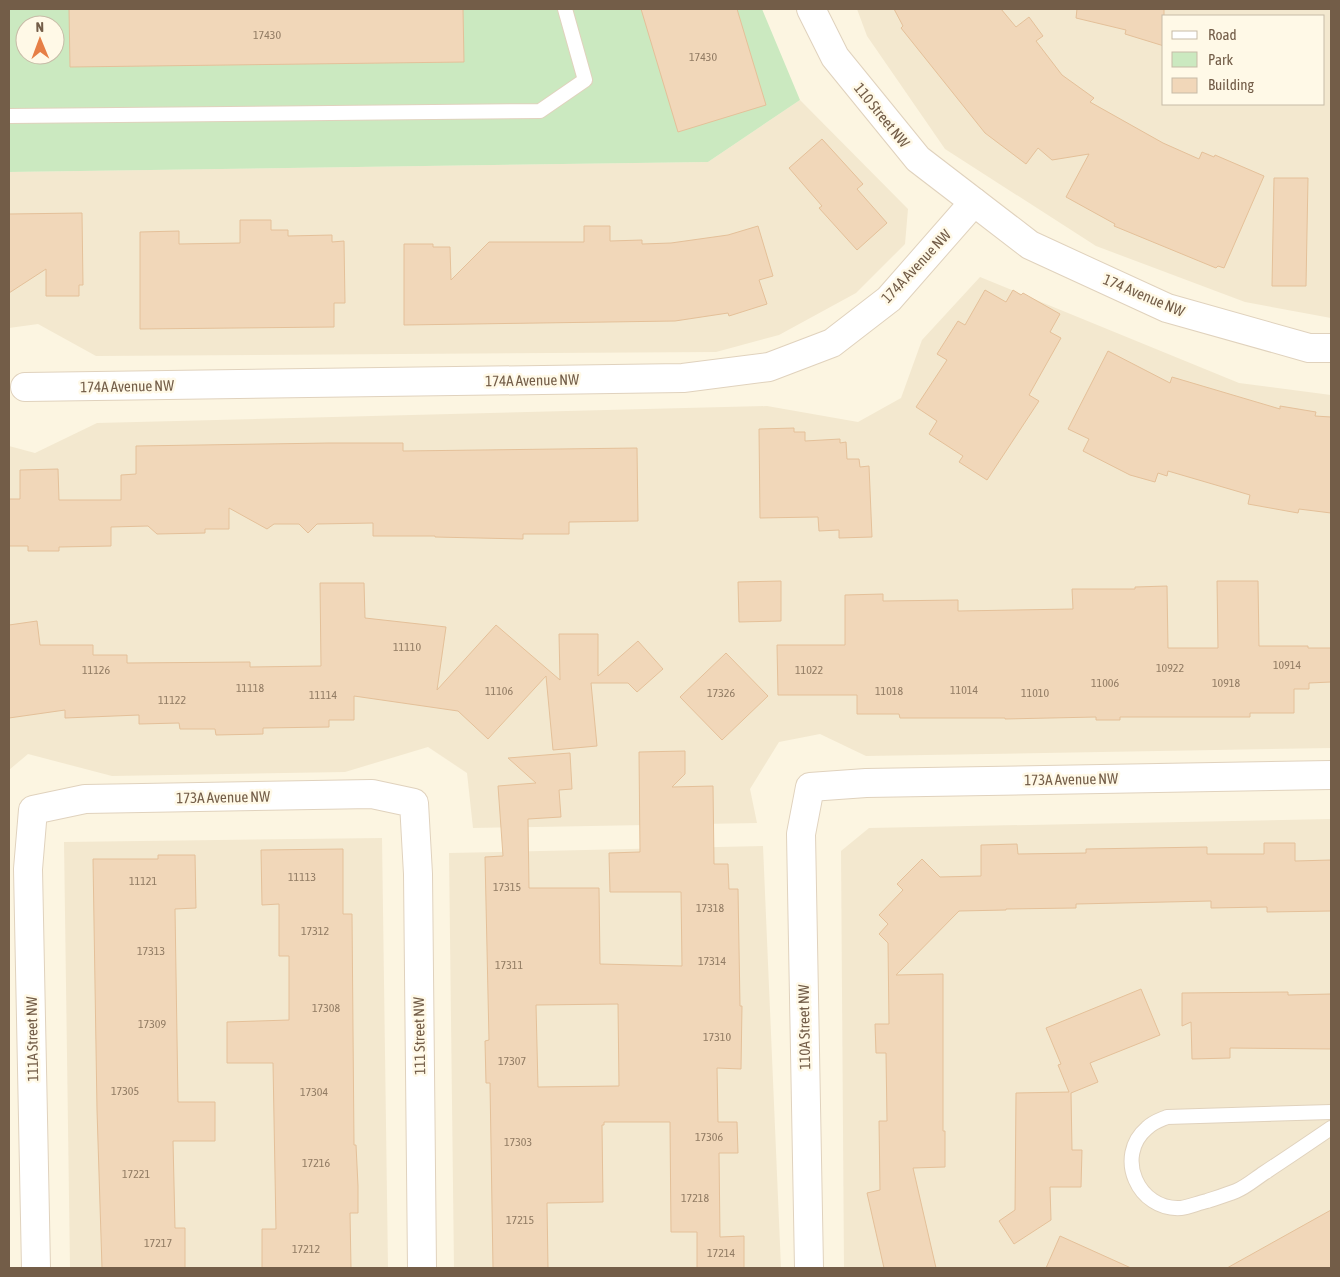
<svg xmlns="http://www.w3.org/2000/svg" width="1340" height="1277" viewBox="0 0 1340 1277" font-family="'Asap Condensed',sans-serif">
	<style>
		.residential { fill: #f3e8cf; fill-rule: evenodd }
		.green { fill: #cbe9c0; fill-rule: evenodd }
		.building { fill: #f1d7b9; stroke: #e4c099; fill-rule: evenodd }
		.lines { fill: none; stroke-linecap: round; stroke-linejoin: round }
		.service-casing { stroke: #e0d2bd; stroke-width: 16 }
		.minor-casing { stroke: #e0d2bd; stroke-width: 30 }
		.tertiary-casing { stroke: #e0d2bd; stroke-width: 30 }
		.service { stroke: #fff; stroke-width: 14 }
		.minor { stroke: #fff; stroke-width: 28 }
		.tertiary { stroke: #fff; stroke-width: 28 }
		.labels { text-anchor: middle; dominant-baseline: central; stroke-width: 5; stroke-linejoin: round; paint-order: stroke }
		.number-label { font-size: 12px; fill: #927c64 }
		.street-label { font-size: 15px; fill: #735d48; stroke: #fff9e7 }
	</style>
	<rect width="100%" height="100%" fill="#fcf5e1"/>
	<g class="residential">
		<path d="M857,9H1331V318L1245,302L1096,246L945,149L867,36ZM1164,16H1324V104H1164Z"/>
		<polygon points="800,100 908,209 905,244 856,293 779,335 716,352 96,356 38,324 9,328 9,172 708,162"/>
		<polygon points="980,277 1239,383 1331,395 1331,748 866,756 820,734 779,742 750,789 757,823 473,828 467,773 428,747 345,772 112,776 28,754 9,770 9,446 35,453 97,423 767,406 858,422 901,398 922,340"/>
		<polygon points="1331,819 1331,1268 844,1268 841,851 869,828"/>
		<polygon points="382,838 388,1268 70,1268 64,842"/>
		<polygon points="763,846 781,1268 454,1268 449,853"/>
	</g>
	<path class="green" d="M9,9H762L800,100L708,162L9,172ZM25,25H55V55H25Z"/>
	<g class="building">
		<polygon points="69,9 463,9 464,62 70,67"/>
		<polygon points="641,9 737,9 766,105 678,132"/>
		<polygon points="894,9 1001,9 1016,27 1029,17 1043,36 1036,41 1062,75 1094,98 1090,102 1163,143 1199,159 1202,152 1214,157 1215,155 1264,176 1224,268 1218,266 1216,268 1114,226 1115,224 1066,197 1089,154 1052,160 1038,148 1026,164 985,133 901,28 903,26"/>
		<polygon points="1077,9 1164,9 1164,46 1125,34 1126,30 1076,18"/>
		<polygon points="822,139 863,184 857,189 887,223 857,250 819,208 822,206 789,168"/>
		<polygon points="1274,178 1308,178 1306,286 1272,286"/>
		<polygon points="82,213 83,285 79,285 79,296 46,296 46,269 9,293 9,214"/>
		<polygon points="240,220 271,220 271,230 288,230 288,236 332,235 332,242 344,241 345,303 334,303 334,327 140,329 140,232 179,231 179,244 240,243"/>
		<polygon points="584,226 610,226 610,241 642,240 642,244 671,243 728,235 758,226 773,276 759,280 767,304 729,316 728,313 675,321 404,325 404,244 433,244 433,247 450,247 451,280 489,242 584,242"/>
		<polygon points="985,290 1006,302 1013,290 1021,295 1023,293 1060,314 1050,332 1061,338 1029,395 1039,401 987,480 959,462 963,456 929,434 937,421 916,407 947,360 937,354 958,321 965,325"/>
		<polygon points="1108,351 1170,383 1172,377 1280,409 1280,406 1316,412 1315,416 1331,417 1331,513 1299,509 1298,513 1248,504 1250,495 1168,471 1167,476 1158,473 1155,482 1130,475 1083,451 1089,439 1068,429"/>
		<polygon points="794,428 794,432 805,432 805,441 840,439 840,443 846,442 847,459 859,459 860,467 869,466 872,537 839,538 839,530 819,531 818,517 760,518 759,429"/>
		<polygon points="329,443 403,443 403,451 637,448 638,521 569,522 569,534 523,534 523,539 435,537 435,536 373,536 373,523 317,524 308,533 299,524 274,524 267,529 229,508 229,529 205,529 205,533 157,534 148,526 111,527 111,546 59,547 59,551 28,551 28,546 9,546 9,499 20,499 20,470 58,469 59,500 121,500 121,475 136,474 136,446"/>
		<polygon points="781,581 781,621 739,622 738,582"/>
		<polygon points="1217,581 1258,581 1259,646 1308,646 1308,648 1331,648 1331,682 1309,683 1309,689 1294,689 1294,713 1250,713 1250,717 1120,717 1120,720 1096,720 1096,717 1005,719 1005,718 900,718 899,714 857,714 857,695 778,695 777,645 845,645 845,595 883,594 883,601 958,600 958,611 1073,609 1072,589 1135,589 1135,587 1167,586 1168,648 1218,648"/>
		<polygon points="320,583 364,583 365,618 446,627 437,690 496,625 560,680 559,634 598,634 598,676 638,641 663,669 637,692 628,683 591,683 597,746 553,750 546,676 488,739 458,711 354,696 354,720 329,720 329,727 263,728 263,734 216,735 215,729 180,729 179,723 139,724 139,715 65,718 65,710 9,718 9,625 37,621 40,645 93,645 93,655 127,655 127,663 250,662 250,667 321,666"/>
		<polygon points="726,653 768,696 722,740 680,697"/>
		<path d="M685,751V774L672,787L713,786L714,864H728L729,889H738L740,1006H742L741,1069L717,1068L718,1122H737L738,1153H719L720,1237L744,1236V1268H697V1232H671L670,1122H604V1125H602L603,1202L547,1203L548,1268H493L490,1083H486L485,1041L489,1040L485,857L503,856L498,786L536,783L508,758L570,753L572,789L559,790L561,817L528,819L529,888H599L600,964L682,966L681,892H610L609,853L640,852L639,752ZM618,1004L619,1086L538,1087L536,1005Z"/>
		<polygon points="1264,843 1295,843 1295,861 1331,860 1331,911 1267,912 1267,907 1211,908 1211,901 1076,904 1076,908 1006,909 1006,910 959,911 896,975 943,974 943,1131 945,1131 945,1167 913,1168 936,1268 884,1268 867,1193 880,1190 879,1121 887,1121 886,1053 876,1053 875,1024 889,1024 888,943 879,934 888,924 879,915 903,890 897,884 922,859 940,877 981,876 981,845 1017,844 1018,854 1086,853 1086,849 1207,847 1207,854 1264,854"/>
		<polygon points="343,849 343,914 352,914 354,1145 356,1145 358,1186 358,1213 350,1213 351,1268 262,1268 262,1229 276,1229 273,1063 227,1063 227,1022 289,1020 289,956 279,956 279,904 262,905 261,850"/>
		<polygon points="158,855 195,855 196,908 175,909 178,1102 215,1102 215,1141 173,1141 175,1228 185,1228 185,1268 102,1268 97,1110 93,859 158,859"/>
		<polygon points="1141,989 1160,1035 1090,1063 1098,1082 1071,1093 1072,1150 1082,1150 1081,1187 1050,1187 1051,1220 1014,1244 999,1221 1015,1210 1016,1093 1069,1092 1058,1065 1061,1064 1046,1028"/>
		<polygon points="1288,992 1288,995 1331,994 1331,1049 1230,1048 1230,1058 1192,1059 1191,1022 1182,1026 1182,993"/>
		<polygon points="1331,1210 1331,1268 1227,1268"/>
		<polygon points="1060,1236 1131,1268 1046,1268"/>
	</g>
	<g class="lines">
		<g class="service-casing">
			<g id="service">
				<polyline points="9,116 540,111 585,80 565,9"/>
				<path d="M1331,1112L1167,1117C1160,1120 1153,1122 1147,1128C1114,1156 1138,1211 1181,1208C1189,1207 1198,1203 1207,1201C1216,1198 1226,1195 1236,1191C1246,1187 1255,1179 1264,1173C1287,1158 1309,1143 1331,1128"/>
			</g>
		</g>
		<g class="minor-casing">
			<g id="minor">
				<polyline points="25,387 683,378 769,367 832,343 889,299 974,202 1030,245 1167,308 1309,348 1331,348"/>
				<polyline points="36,1268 28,869 33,810 85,799 372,794 414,803 418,874 422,1268"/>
				<polyline points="809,1268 801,834 810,787 866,783 1331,775"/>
			</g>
		</g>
		<g class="tertiary-casing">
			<polyline id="tertiary" points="811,9 835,57 918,159 974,202"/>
		</g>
		<use href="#service" class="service"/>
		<use href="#minor" class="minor"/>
		<use href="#tertiary" class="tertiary"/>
	</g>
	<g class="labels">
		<g class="number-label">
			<text x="267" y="35">17430</text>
			<text x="703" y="57">17430</text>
			<text x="407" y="647">11110</text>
			<text x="1287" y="665">10914</text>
			<text x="1170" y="668">10922</text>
			<text x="96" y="670">11126</text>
			<text x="809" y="670">11022</text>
			<text x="1105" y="683">11006</text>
			<text x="1226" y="683">10918</text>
			<text x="250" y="688">11118</text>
			<text x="964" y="690">11014</text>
			<text x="499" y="691">11106</text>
			<text x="889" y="691">11018</text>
			<text x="721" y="693">17326</text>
			<text x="1035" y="693">11010</text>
			<text x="323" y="695">11114</text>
			<text x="172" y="700">11122</text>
			<text x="302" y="877">11113</text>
			<text x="143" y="881">11121</text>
			<text x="507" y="887">17315</text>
			<text x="710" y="908">17318</text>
			<text x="315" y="931">17312</text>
			<text x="151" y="951">17313</text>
			<text x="712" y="961">17314</text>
			<text x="509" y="965">17311</text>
			<text x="326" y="1008">17308</text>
			<text x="152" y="1024">17309</text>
			<text x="717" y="1037">17310</text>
			<text x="512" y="1061">17307</text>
			<text x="125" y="1091">17305</text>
			<text x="314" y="1092">17304</text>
			<text x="709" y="1137">17306</text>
			<text x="518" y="1142">17303</text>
			<text x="316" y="1163">17216</text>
			<text x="136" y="1174">17221</text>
			<text x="695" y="1198">17218</text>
			<text x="520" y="1220">17215</text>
			<text x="158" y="1243">17217</text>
			<text x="306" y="1249">17212</text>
			<text x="721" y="1253">17214</text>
		</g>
		<g class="street-label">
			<text transform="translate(882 115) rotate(51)">110 Street NW</text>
			<text transform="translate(916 266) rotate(-47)">174A Avenue NW</text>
			<text transform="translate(1144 295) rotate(23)">174 Avenue NW</text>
			<text transform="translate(532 380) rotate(-1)">174A Avenue NW</text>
			<text transform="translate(127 386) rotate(-1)">174A Avenue NW</text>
			<text transform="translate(1071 779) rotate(-1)">173A Avenue NW</text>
			<text transform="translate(223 797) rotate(-1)">173A Avenue NW</text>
			<text transform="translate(804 1027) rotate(-91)">110A Street NW</text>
			<text transform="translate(419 1036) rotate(-91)">111 Street NW</text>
			<text transform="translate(32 1039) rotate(-91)">111A Street NW</text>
		</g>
	</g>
	<rect width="1340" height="1277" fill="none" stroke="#735d48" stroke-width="20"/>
	<rect x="1162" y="15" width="162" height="90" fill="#fff9e7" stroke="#c7bba7"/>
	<rect x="1172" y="31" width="25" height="8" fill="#ffffff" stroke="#c7bba7"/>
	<text x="1208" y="40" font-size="15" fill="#735d48">Road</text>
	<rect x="1172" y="52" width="25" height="15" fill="#cbe9c0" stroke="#c7bba7"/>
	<text x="1208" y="65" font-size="15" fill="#735d48">Park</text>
	<rect x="1172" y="78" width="25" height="15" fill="#f1d7b9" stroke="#c7bba7"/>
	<text x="1208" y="90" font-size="15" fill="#735d48">Building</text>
	<g transform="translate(40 40) rotate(359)"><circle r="24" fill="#fff9e7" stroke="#c7bba7"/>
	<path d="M0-4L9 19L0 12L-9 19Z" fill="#e67f46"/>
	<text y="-8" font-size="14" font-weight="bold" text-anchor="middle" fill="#735d48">N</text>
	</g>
</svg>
